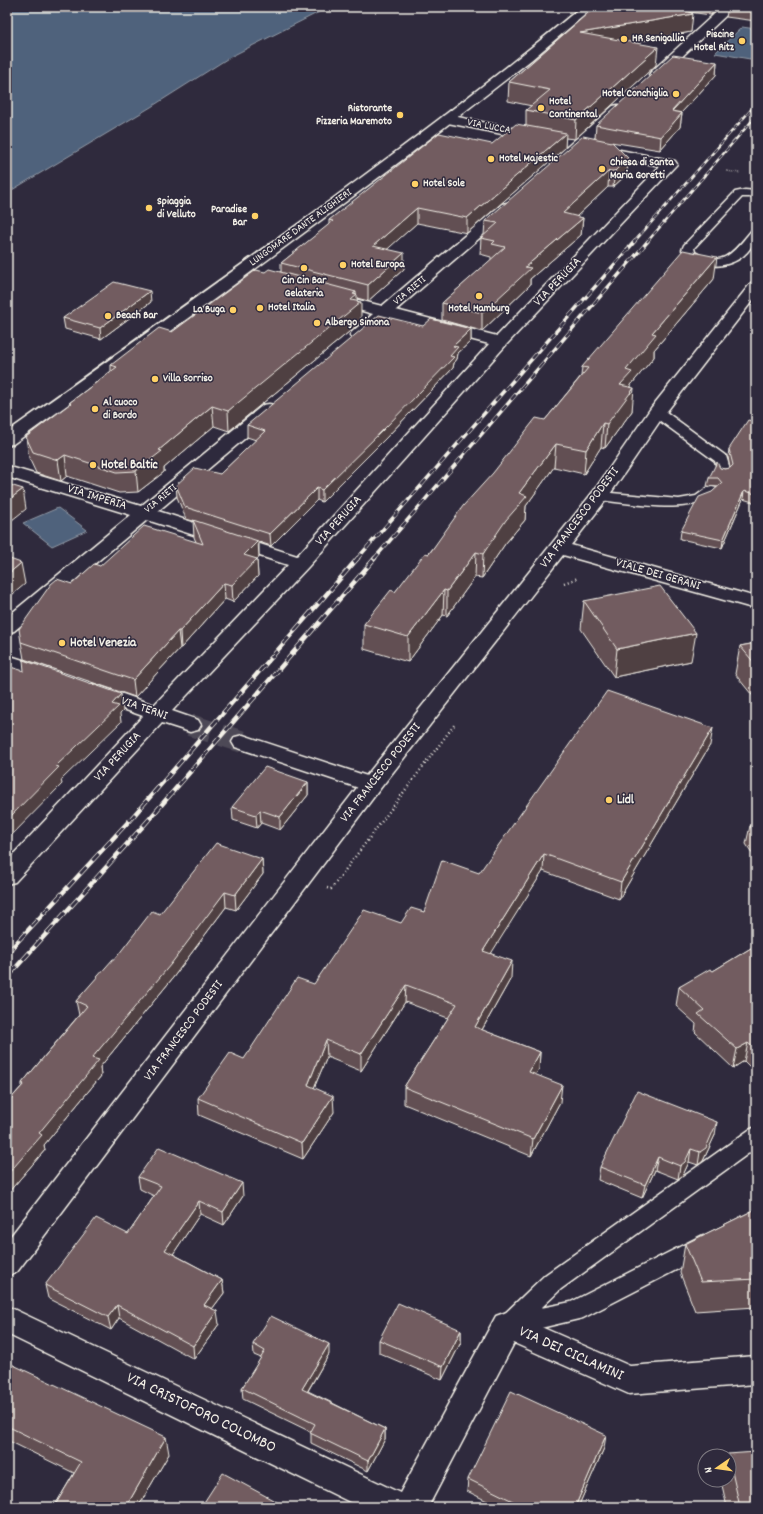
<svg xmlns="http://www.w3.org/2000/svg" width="763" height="1514" viewBox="0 0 763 1514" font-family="Dekko,sans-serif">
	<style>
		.water { fill: #50627b; stroke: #929ba7 }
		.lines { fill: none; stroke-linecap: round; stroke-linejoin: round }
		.street-tunnel { stroke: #4d4857; stroke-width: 22; stroke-dasharray: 22 11; stroke-linecap: butt }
		.lane-casing { stroke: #f4f1e8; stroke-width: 3 }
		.street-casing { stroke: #f4f1e8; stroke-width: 3 }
		.secondary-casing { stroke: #f4f1e8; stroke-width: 3 }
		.path-far1 { stroke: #f4f1e8; stroke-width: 1.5; stroke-dasharray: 0.5 1.5; stroke-linecap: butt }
		.path { stroke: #f4f1e8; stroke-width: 2.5; stroke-dasharray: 1 3; stroke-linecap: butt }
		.lane { fill: #2f2a3d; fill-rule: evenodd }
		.street { fill: #2f2a3d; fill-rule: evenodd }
		.secondary { fill: #2f2a3d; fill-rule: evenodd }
		.rail-far3-casing { stroke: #f4f1e8; stroke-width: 2.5 }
		.rail-far2-casing { stroke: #f4f1e8; stroke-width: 3.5 }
		.rail-far1-casing { stroke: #f4f1e8; stroke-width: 4.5 }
		.rail-casing { stroke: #f4f1e8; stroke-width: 5.5 }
		.rail-far3 { stroke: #2f2a3d; stroke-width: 1.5; stroke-dasharray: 5; stroke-linecap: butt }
		.rail-far2 { stroke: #2f2a3d; stroke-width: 2.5; stroke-dasharray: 7; stroke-linecap: butt }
		.rail-far1 { stroke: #2f2a3d; stroke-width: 3; stroke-dasharray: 9; stroke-linecap: butt }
		.rail { stroke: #2f2a3d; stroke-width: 4; stroke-dasharray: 12; stroke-linecap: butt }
		.wall { fill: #624f53; stroke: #f4f1e8 }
		.shaded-wall { fill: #504043; stroke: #f4f1e8 }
		.building { fill: #725c60; stroke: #f4f1e8 }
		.poi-dot { fill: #ffd166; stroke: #2f2a3d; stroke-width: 1.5 }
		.labels { text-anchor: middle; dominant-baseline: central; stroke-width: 3; stroke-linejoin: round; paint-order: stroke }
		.far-poi-label { font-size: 11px; font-weight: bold; fill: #f4f1e8; stroke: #2f2a3d; text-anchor: start }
		.far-street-label { font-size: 11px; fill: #f4f1e8; stroke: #2f2a3d }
		.street-label { font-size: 13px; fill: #f4f1e8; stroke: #2f2a3d }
		.poi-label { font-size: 13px; font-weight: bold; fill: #f4f1e8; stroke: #2f2a3d; text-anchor: start }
		.near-street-label { font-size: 16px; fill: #f4f1e8; stroke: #2f2a3d }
	</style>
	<rect width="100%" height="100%" fill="#2f2a3d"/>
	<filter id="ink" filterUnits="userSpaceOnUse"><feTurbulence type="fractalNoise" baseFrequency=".025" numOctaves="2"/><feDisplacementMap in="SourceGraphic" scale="8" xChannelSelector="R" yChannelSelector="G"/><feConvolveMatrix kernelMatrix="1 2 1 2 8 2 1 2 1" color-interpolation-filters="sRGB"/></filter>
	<g filter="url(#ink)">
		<g class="water">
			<polygon points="7,7 329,7 230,57 151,107 7,193"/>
			<polygon points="742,27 756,29 756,54 750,59 715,53"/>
			<polygon points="58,508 87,530 52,546 23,523"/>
		</g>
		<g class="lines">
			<polyline class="street-tunnel" points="190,725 243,742"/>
			<g class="lane-casing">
				<g id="lane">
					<path d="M745,190L756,191V197H742L694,248L695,252C723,271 736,249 752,230L756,229C756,266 702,279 682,250L684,245L735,192Z"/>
					<polygon points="657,408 662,409 726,456 731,472 729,475 724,476 719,475 715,461 652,415 650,412 652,409"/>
					<path d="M712,487L717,488L719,491C701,517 628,503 600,500L595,499L593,496L595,493L600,492L679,499L696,496L707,488Z"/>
					<polygon points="756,1127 756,1148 561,1289 541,1308 571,1302 703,1235 711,1238 714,1245 711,1252 583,1318 507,1336 499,1333 495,1326 499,1319 545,1275 749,1130"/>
				</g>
			</g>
			<g class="street-casing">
				<g id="street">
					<polygon points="722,7 735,7 659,78 651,78 649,75 651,72"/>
					<polygon points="618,105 623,106 624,109 623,112 569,160 559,160 557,157 559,154 613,106"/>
					<polygon points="448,115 536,133 541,134 543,137 541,140 536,141 443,122 442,119 443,116"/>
					<path d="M595,145L675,161L677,164L506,345L308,567L172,711L198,720L201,725L198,730L190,732L162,723L15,882L7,884V861L143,716L86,696L82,691L86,686L93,684L100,686L154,705L288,565L147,520L14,631L7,633V617L131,515L7,477V466L141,506L263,405L269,404L275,405L278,409L275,413L158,511L297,556L489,344L388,318C378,326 366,342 352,338L350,335L352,332L373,314L326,301L323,298L326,295L331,293L382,306L502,204L507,203L512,204L514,207L512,210L396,310L497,336L660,166L590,152L588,149L590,146Z"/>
					<polygon points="7,655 58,671 61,676 58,681 51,682 7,668"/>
					<polygon points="243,735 379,780 382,785 379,790 371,792 235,747 232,742 235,737"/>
					<polygon points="7,1306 400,1493 496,1316 507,1312 630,1366 756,1356 756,1384 629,1394 514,1343 428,1507 360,1507 7,1334"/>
				</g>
			</g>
			<g class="secondary-casing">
				<g id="secondary">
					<path d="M581,7H594L531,60L406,157L220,295L13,444L7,445V432C108,361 208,289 308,217C400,149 493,80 581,7Z"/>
					<polygon points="756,281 756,296 664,415 606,500 571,545 756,597 756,609 563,555 379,790 17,1272 7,1276 7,1241 363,780 593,492 651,408 751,283"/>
				</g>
			</g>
			<polyline class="path-far1" points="726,171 740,173"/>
			<g class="path">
				<polyline points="564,583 578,578"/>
				<polyline points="327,888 331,889 455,724"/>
			</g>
			<use href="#lane" class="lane"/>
			<use href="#street" class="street"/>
			<use href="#secondary" class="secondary"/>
			<g class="rail-far3-casing">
				<g id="rail-far3">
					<polyline points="634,242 756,104"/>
					<polyline points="647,242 756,116"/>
				</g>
			</g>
			<g class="rail-far2-casing">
				<g id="rail-far2">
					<polyline points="357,559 635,241"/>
					<polyline points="374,559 648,241"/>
				</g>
			</g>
			<g class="rail-far1-casing">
				<g id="rail-far1">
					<polyline points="7,953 129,821 358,558"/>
					<polyline points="11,973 145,824 375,558"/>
				</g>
			</g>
			<g class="rail-casing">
				<polyline id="rail" points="7,977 12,972"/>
			</g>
			<use href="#rail-far3" class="rail-far3"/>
			<use href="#rail-far2" class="rail-far2"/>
			<use href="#rail-far1" class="rail-far1"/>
			<use href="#rail" class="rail"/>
		</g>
		<g class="wall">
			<polygon points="595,7 720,7 711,15 689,12 691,32 633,42 656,65 575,139 565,138 565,148 467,233 417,223 387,249 404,269 368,301 357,298 357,301 361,322 229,431 214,426 164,468 164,472 138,492 119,493 67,476 61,481 36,473 29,458 26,437 69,405 69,403 111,371 111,365 172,332 265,272 281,272 281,263 329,225 329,220 492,144 526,126 526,110 532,106 508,101 509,82"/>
			<polygon points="728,7 756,7 756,21 726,17"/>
			<polygon points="717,62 716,75 681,113 682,113 680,127 660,150 611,142 628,158 627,174 613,187 608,187 576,217 583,218 581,235 530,279 530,285 482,331 442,320 442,303 491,260 491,257 480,254 481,238 484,235 485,221 595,138 596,125"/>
			<polygon points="714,279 654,350 654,357 631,385 632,411 605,448 601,447 584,474 554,467 526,506 525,520 505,544 482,578 475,577 447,616 443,615 408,662 364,649 364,624 395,592 545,420 581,376 582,367"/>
			<polygon points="151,302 101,339 65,329 63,318"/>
			<polygon points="423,326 471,329 471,341 458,353 457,359 454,363 453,368 385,439 322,502 317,500 271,546 259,542 259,557 257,560 258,576 233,602 225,599 181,648 180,648 135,697 24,659 21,642 72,584 196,542 194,537 193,521 186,519 177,497 176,485 220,474 256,440 247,437 247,425"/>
			<polygon points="756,422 756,503 743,499 722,548 680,539 681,531 712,492 718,487 707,486 709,478 720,468 725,469 730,468 728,457 729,449"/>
			<polygon points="584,601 691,661 614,677 581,629"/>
			<polygon points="756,643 756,700 735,674 740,646"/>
			<polygon points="710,745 619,899 543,871 490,954 511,978 482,1030 540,1052 539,1069 535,1075 560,1102 531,1156 404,1104 404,1087 448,1018 405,1002 361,1071 327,1057 314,1088 334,1112 303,1159 199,1115 198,1098 244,1059 314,984 401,923 424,912 479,873"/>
			<polygon points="308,782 308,795 280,830 261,823 257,828 233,820 232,807"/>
			<polygon points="756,825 756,859 746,844 750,826"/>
			<polygon points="262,859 263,874 236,910 226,907 172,979 100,1067 101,1076 44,1145 45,1150 7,1194 7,1103 22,1086 22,1083 79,1015 76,1001 115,959 160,914"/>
			<polygon points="756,945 756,1073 744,1061 733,1068 695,1032 696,1024 676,1006 679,987 713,971"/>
			<polygon points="715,1135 703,1161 698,1165 689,1162 683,1175 678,1179 655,1170 642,1198 598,1180 600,1167"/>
			<polygon points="138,1177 243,1196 224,1225 200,1214 173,1254 222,1280 224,1293 212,1309 219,1324 194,1359 119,1318 111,1330 48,1298 45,1285 128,1234 154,1196 140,1189"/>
			<polygon points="756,1209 756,1307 695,1311 680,1273 685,1244"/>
			<polygon points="461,1330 461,1342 442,1380 379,1353 379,1340"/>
			<polygon points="253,1344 329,1354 308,1391 385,1429 385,1439 368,1471 311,1443 311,1432 243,1399 242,1388 261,1358 254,1355"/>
			<polygon points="7,1362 169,1454 138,1507 54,1507 74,1473 7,1440"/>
			<polygon points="604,1448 578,1507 499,1507 467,1491 468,1479"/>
			<polygon points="728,1454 756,1507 727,1507 721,1481 721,1480 729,1480 729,1456 728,1456"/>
		</g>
		<g class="shaded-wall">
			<polygon points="712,7 720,7 711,15"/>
			<polygon points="693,14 691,32 579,52 580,33"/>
			<polygon points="658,47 656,65 575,139 576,120"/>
			<polygon points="717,62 716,75 670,125 672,111"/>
			<polygon points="682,113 680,127 660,150 661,137"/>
			<polygon points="566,133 565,148 467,233 467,218"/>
			<polygon points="628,158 627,174 613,187 615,171"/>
			<polygon points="609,171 608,187 562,230 563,213"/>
			<polygon points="417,208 417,223 373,262 373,246"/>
			<polygon points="583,218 581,235 530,279 530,285 482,331 482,313 525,267"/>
			<polygon points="404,253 404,269 368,301 368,285"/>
			<polygon points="717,257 714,279 654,350 654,357 631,385 630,394 634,388 632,411 605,448 607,424 626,370 652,333"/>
			<polygon points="150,291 151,302 101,339 100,328"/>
			<polygon points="356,292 356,296 357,295 357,305 361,302 361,322 229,431 228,411 351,300 353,294"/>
			<polygon points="471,329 471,341 458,353 457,359 454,363 453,368 385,439 322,502 322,490 450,356 453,346"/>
			<polygon points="212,406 214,426 164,468 164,472 138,492 136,471 159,450"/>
			<polygon points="603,423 601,447 584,474 586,450"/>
			<polygon points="556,444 554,467 526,506 525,520 505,544 482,578 483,554 519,493"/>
			<polygon points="65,455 67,476 61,481 58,460"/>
			<polygon points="317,488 317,500 271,546 270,534"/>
			<polygon points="23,489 26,509 7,524 7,501"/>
			<polygon points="744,491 743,499 722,548 723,540"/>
			<polygon points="258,541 259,557 257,560 258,576 233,602 232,585 244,555"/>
			<polygon points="476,552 475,577 447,616 447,591"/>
			<polygon points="21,563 25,584 7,599 7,575"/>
			<polygon points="224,583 225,599 181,648 180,631"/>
			<polygon points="444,590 443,615 408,662 408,637"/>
			<polygon points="178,631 180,648 135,697 133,680"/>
			<polygon points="696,633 691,661 614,677 617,649"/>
			<polygon points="121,694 123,711 120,714 121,722 61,780 62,784 7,840 7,820"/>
			<polygon points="713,728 710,745 619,899 621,882"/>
			<polygon points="308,782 308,795 280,830 280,817"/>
			<polygon points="260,810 261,823 257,828 256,815"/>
			<polygon points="544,854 543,871 482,968 483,951"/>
			<polygon points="262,859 263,874 236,910 235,895"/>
			<polygon points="225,892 226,907 172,979 100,1067 101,1076 44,1145 45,1150 7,1194 7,1175 39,1133 92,1058"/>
			<polygon points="512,961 511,978 474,1044 475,1027"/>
			<polygon points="406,985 405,1002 361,1071 361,1054"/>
			<polygon points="326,1040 327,1057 308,1102 308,1085"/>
			<polygon points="748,1043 744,1061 733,1068 737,1049"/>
			<polygon points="540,1052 539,1069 527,1089 529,1072"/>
			<polygon points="562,1085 560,1102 531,1156 533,1139"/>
			<polygon points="333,1096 334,1112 303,1159 302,1143"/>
			<polygon points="717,1122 715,1135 703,1161 698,1165 700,1152"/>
			<polygon points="691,1149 689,1162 683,1175 678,1179 680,1166"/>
			<polygon points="658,1157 655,1170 642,1198 645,1185"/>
			<polygon points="242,1183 243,1196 224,1225 223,1212"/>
			<polygon points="199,1201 200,1214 167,1263 165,1250"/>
			<polygon points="222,1280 224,1293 206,1317 204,1305"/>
			<polygon points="117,1305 119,1318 111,1330 108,1317"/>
			<polygon points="217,1311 219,1324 194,1359 193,1346"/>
			<polygon points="461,1330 461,1342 442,1380 443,1367"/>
			<polygon points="329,1344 329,1354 303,1399 302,1389"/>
			<polygon points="385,1429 385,1439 368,1471 368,1461"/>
			<polygon points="606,1435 604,1448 578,1507 575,1507"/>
			<polygon points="166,1437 169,1454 138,1507 126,1507"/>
		</g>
		<g class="building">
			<polygon points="595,7 681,7 693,14 580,33 658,47 576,120 526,110 550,90 509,82"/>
			<polygon points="673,55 717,62 672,111 682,113 661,137 596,125"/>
			<polygon points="516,124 566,133 467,218 417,208 373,246 404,253 368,285 281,263 333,221 329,220 439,133 492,144"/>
			<polygon points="583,136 612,142 628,158 615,171 609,171 563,213 583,218 525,267 531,268 482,313 442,303 505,247 492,244 495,241 481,238 498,223 485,221"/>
			<polygon points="683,250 717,257 652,333 656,334 626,370 632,372 620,385 634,388 607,424 603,423 586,450 556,444 519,493 527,496 506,520 483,554 476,552 447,591 444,590 408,637 364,624 391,590 395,592 425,553 429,554 463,506 493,473 536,418 545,420 588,368 582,367"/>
			<polygon points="269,269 356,292 353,294 357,295 351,300 361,302 228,411 212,406 159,450 162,451 136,471 117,472 65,455 58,460 33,452 26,437 71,403 69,403 117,367 111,365 159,328 172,332 256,270 265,272"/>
			<polygon points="114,282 150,291 100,328 63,318"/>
			<polygon points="379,315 423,326 431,319 471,329 453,346 458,347 450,356 454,357 385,428 322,490 317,488 270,534 185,507 176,485 195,468 220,474 265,431 247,425"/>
			<polygon points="748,420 756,422 756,494 744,491 723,540 681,531 699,497 712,492 722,483 718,478 709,478 717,462 720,468 725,469 730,468 733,465 729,449"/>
			<polygon points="7,484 23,489 7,501"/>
			<polygon points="193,520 258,541 244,555 257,559 232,585 224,583 180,631 178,631 133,680 21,642 19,629 51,584 57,579 72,584 94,564 100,566 144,526 203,544"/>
			<polygon points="7,558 21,563 7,575"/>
			<polygon points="660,586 696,633 617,649 584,601"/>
			<polygon points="756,643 756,665 740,646"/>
			<polygon points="23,660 121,694 112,704 119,706 56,766 59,767 7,820 7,666 24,671"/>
			<polygon points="607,691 713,728 621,882 544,854 483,951 512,961 475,1027 540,1052 529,1072 562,1085 533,1139 404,1087 457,1004 406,985 361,1054 326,1040 308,1085 333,1096 302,1143 198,1098 230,1053 244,1059 297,978 314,984 364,910 401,923 411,908 424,912 442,860 479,873"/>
			<polygon points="265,767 308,782 280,817 260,810 256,815 232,807"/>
			<polygon points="756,825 756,835 750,826"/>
			<polygon points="216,843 262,859 235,895 225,892 171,964 92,1058 99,1060 39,1133 42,1135 7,1175 7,1103 24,1084 22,1083 87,1006 76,1001 113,959 115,959 152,911 160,914"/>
			<polygon points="756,945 756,1050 748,1043 737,1049 698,1014 704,1010 679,987 710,969 713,971"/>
			<polygon points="637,1091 717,1122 706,1148 700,1152 691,1149 685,1162 680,1166 658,1157 645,1185 600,1167"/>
			<polygon points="159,1147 242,1183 223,1212 199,1201 165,1250 222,1280 204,1305 217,1311 193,1346 117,1305 108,1317 45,1285 96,1218 128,1234 161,1186 138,1177"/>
			<polygon points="756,1209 756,1279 701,1282 685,1244"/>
			<polygon points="398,1303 461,1330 443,1367 379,1340"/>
			<polygon points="271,1316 329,1344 302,1389 385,1429 368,1461 310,1433 315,1424 242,1388 265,1351 253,1344"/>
			<polygon points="7,1362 166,1437 126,1507 54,1507 81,1462 7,1426"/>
			<polygon points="511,1391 606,1435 575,1507 525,1507 468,1479"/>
			<polygon points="756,1452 756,1507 740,1507 728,1454"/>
			<polygon points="223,1473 286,1507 201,1507"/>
		</g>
	</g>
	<g class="poi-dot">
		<circle cx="624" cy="39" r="4"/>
		<circle cx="742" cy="41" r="4"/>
		<circle cx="676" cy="94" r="4"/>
		<circle cx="541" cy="108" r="4"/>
		<circle cx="400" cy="115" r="4"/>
		<circle cx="491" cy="159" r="4"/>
		<circle cx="602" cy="169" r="4"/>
		<circle cx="415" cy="184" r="4"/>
		<circle cx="149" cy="208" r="4"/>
		<circle cx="255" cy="216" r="4"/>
		<circle cx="343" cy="265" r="4"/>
		<circle cx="304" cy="268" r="4"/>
		<circle cx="479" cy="296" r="4"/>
		<circle cx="260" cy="308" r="4"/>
		<circle cx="233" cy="310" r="4"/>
		<circle cx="108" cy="316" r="4"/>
		<circle cx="317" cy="323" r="4"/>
		<circle cx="155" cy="379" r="4"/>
		<circle cx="95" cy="409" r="4"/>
		<circle cx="93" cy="465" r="4"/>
		<circle cx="62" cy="643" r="4"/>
		<circle cx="609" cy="800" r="4"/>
	</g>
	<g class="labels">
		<g class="far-poi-label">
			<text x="734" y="35" text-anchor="end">Piscine<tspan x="734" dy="13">Hotel Ritz</tspan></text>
			<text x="632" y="39">HR Senigallia</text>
			<text x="668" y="94" text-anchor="end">Hotel Conchiglia</text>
			<text x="549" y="102">Hotel<tspan x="549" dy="13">Continental</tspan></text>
			<text x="392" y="109" text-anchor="end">Ristorante<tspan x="392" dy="13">Pizzeria Maremoto</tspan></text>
			<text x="499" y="159">Hotel Majestic</text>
			<text x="610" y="163">Chiesa di Santa<tspan x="610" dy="13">Maria Goretti</tspan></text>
			<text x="423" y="184">Hotel Sole</text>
			<text x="157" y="202">Spiaggia<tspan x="157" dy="13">di Velluto</tspan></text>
			<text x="247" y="210" text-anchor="end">Paradise<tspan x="247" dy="13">Bar</tspan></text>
			<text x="351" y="265">Hotel Europa</text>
			<text x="304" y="281" text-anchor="middle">Cin Cin Bar<tspan x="304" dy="13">Gelateria</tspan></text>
			<text x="268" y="308">Hotel Italia</text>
			<text x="479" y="309" text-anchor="middle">Hotel Hamburg</text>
			<text x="225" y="310" text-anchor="end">La Buga</text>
			<text x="116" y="316">Beach Bar</text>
			<text x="325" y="323">Albergo Simona</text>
			<text x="163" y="379">Villa Sorriso</text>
			<text x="103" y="403">Al cuoco<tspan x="103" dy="13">di Bordo</tspan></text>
		</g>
		<g class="far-street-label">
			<text transform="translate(489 127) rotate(11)">VIA LUCCA</text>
			<text transform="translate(301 228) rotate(-36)">LUNGOMARE DANTE ALIGHIERI</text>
			<text transform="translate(410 291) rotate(-40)">VIA RIETI</text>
			<text transform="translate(161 499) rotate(-40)">VIA RIETI</text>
		</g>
		<g class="street-label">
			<text transform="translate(558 282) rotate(-46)">VIA PERUGIA</text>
			<text transform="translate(97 498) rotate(17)">VIA IMPERIA</text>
			<text transform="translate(580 518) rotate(-53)">VIA FRANCESCO PODESTI</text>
			<text transform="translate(339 521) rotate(-48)">VIA PERUGIA</text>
			<text transform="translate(658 575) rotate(16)">VIALE DEI GERANI</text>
			<text transform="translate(144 709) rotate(19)">VIA TERNI</text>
			<text transform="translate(118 757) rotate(-47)">VIA PERUGIA</text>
			<text transform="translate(381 773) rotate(-52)">VIA FRANCESCO PODESTI</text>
			<text transform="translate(184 1031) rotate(-53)">VIA FRANCESCO PODESTI</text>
		</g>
		<g class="poi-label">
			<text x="101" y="465">Hotel Baltic</text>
			<text x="70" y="643">Hotel Venezia</text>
			<text x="617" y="800">Lidl</text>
		</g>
		<g class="near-street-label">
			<text transform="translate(571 1354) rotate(24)">VIA DEI CICLAMINI</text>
			<text transform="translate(201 1413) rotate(26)">VIA CRISTOFORO COLOMBO</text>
		</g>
	</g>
	<rect width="763" height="1514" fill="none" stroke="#2f2a3d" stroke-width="24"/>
	<rect x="12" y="12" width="739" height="1490" fill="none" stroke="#f4f1e8" stroke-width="1.5" filter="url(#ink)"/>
	<g transform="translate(717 1468) rotate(257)"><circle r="19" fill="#2f2a3d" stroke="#7e7a81"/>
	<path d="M0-3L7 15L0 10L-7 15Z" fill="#ffd166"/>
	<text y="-6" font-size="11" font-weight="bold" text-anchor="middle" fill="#f4f1e8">N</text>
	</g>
</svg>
